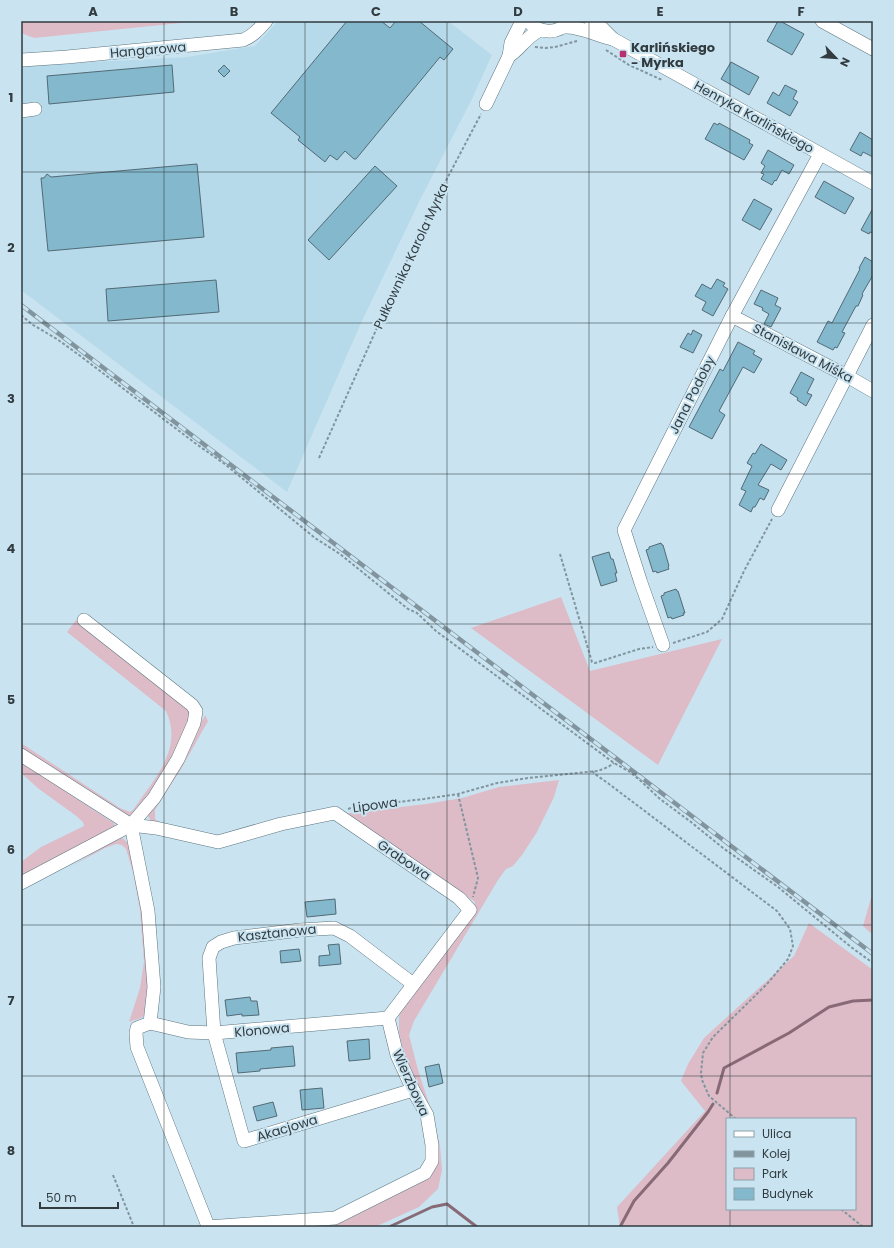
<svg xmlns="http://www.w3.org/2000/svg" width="894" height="1248" viewBox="0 0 894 1248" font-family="Poppins,sans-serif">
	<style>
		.built { fill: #b6dae9 }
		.green { fill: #ddbcc7; fill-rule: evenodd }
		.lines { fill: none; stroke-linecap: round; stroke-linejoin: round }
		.stream { stroke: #886a77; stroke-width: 3 }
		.building { fill: #84b8cd; stroke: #526a75 }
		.minor-casing { stroke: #5d7680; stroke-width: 14 }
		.path { stroke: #82959e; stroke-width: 2; stroke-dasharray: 3 2; stroke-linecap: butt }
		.minor { stroke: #fff; stroke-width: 13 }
		.rail-casing { stroke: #82959e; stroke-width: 4.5 }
		.rail { stroke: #c9e4f0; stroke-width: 3; stroke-dasharray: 9; stroke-linecap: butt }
		.grid { fill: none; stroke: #313b40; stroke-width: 1; stroke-opacity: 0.55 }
		.poi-dot { fill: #b8306f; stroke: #c9e4f0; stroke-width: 1.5 }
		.labels { text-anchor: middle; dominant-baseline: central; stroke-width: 4; stroke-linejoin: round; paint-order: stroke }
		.poi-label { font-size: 13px; font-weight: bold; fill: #313b40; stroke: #c9e4f0; text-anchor: start }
		.street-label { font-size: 13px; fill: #313b40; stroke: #c9e4f0 }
		.neatline { fill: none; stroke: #313b40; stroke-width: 1.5 }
		.grid-label { font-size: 13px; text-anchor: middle; font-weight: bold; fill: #313b40 }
	</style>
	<rect width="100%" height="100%" fill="#c9e4f0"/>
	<polygon class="built" points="278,21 448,21 492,55 472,99 420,200 361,323 287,492 21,290 21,66 187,57 255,46"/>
	<g class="green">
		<polygon points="21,21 200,21 34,38 21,33"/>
		<polygon points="561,597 590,671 722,639 658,765 471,628"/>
		<path d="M77,619L127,658L190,712V718L184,736L156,786L136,814L129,817L21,751V743L120,808L130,812L133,810C153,780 184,750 166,711L67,632Z"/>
		<polygon points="205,715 208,721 181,769 155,810 155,819 164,825 152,823 148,816 148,812 192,741"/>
		<polygon points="21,762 109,820 114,823 115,826 114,828 21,877 21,862 41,847 84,826 83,822 75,815 39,789 21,773"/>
		<polygon points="559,780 554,797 537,832 522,855 513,866 506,869 498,880 414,1021 409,1035 418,1070 431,1110 440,1146 442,1170 438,1189 419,1207 375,1227 309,1227 327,1226 345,1221 428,1176 435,1154 404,1055 399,1032 399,1017 402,1006 466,922 475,902 347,814 350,813 426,804 462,798 499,787"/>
		<path d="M118,838H122L127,842L131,852L139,876L150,989L145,1014C141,1020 135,1019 129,1022L140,988L144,962L140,910L133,872L126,849L122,845L116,844L105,848L70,867Z"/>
		<polygon points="873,891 873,935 863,926"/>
		<path d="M809,923L873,970V1227H620L617,1207L705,1111L681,1081L688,1064L704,1038L794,956ZM727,1119H855V1209H727Z"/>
	</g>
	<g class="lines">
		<g class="stream">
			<polyline points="717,1093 724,1068 789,1033 829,1007 853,1001 873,1000"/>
			<polyline points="389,1227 432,1207 447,1204 477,1227"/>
			<polyline points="620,1227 634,1201 668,1163 708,1112 713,1104"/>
		</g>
	</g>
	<g class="building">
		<polygon points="347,21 381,21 390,28 396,21 419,21 453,49 444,60 440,57 356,159 354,159 345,151 337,160 330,155 325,162 298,140 300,137 271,113"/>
		<polygon points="778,21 780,21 804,34 792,55 767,41"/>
		<polygon points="731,62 759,77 749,95 721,79"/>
		<polygon points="172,65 174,92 49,104 47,76"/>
		<polygon points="224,65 230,71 224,77 218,71"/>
		<polygon points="785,85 797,91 793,99 798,102 790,116 767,103 773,92 779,96"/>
		<polygon points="714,123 718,125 719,123 750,140 749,143 753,145 744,160 705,139"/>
		<polygon points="860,132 873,140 873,157 863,152 861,156 850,150"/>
		<polygon points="768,150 794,165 789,174 782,170 776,181 775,180 772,185 761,179 764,174 761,173 765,166 761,163"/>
		<polygon points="197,164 204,237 48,251 41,178 44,178 47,174 51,177"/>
		<polygon points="375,166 397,186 329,260 308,240"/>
		<polygon points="824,181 854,198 845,214 815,197"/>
		<polygon points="754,199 772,209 760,230 742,220"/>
		<polygon points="873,208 873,233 870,232 869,234 861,230"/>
		<polygon points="865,257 873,262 873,275 862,294 863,295 858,306 856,306 842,332 845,333 837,348 835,347 833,350 817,342 828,321 832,323 860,269 859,268"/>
		<polygon points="717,279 725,283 723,286 728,289 713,316 702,310 706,302 695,296 702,284 711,289"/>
		<polygon points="216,280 219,312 108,321 106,289"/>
		<polygon points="761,290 778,298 775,305 781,308 771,327 764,324 769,314 762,310 763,308 754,304"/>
		<polygon points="693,330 702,335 693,353 680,347 688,333 691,335"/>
		<polygon points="738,342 755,351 753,354 762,359 754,373 743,367 719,411 725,415 712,439 689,427 720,369 723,371"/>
		<polygon points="801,372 814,379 807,393 812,395 806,406 797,400 798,398 790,393"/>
		<polygon points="761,444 787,460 781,470 771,464 758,485 769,490 764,500 760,498 755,507 753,507 751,512 739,505 746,491 741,489 752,466 747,463 753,453 755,454"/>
		<polygon points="661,543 662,545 663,545 669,566 668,567 669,569 657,573 656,571 653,572 646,550 649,549 649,547"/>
		<polygon points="609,552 611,559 613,559 617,573 615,573 617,581 601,586 592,557"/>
		<polygon points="676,589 677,591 678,591 685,613 683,613 684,615 672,619 671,617 668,618 661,596 664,595 664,593"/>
		<polygon points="335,899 336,914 307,917 305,902"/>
		<polygon points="339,944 341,964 319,966 319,956 330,955 328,945"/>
		<polygon points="299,949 301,961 281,963 280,951"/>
		<polygon points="250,997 251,1001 257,1001 259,1015 242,1016 242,1014 227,1016 225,1000"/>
		<polygon points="369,1039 370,1059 349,1061 347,1041"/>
		<polygon points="293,1046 295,1066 260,1069 260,1071 238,1073 236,1053 271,1050 271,1048"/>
		<polygon points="439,1064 443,1083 429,1087 425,1067"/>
		<polygon points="322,1088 324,1108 302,1110 300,1090"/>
		<polygon points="273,1102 277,1116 257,1121 253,1107"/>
	</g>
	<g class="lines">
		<g class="minor-casing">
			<g id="minor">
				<path d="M528,21C539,34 558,35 569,21"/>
				<polyline points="591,21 602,28 613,39 873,183"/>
				<polyline points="822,21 873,49"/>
				<path d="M564,27C581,26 596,36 613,39"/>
				<path d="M509,56C520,49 527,36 540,30"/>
				<path d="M22,60L67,57L243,40C253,36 259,29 266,21"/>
				<polyline points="486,104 509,56 511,43 522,21"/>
				<polyline points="21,111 35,109"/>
				<polyline points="732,316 847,376 873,391"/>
				<polyline points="778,510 873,325"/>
				<polyline points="663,645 641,583 624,530 732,316 820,154"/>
				<polyline points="21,755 131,825 148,911 154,987 150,1023"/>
				<polyline points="131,825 156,828 218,842 281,824 335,813 459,898 470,910 388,1018 397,1055 413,1090 427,1115 432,1145 432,1161 425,1173 335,1218 207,1227"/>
				<polyline points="21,883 131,825 154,798 178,759 194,723 196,711 192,705 84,620"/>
				<polyline points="413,984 350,936 334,928 300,930 234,938 221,942 213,947 209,958 214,1033 244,1141 413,1090"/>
				<polyline points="208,1226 137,1047 136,1033 137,1028 150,1023 188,1032 214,1033 388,1018"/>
			</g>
		</g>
		<g class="path">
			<polyline points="535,47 545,48 555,47 577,41"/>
			<polyline points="606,50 629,65 662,80"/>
			<polyline points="21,315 33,325 57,339 79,355 195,443 226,465 315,538 340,554 408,609 417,613 436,631 614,763 630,772 643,783 660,799 691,822 723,848 778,887 851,947 873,963"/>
			<polyline points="319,458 409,256 430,211 481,114"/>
			<polyline points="560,554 592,662 595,663 639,649 653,647"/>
			<polyline points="673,643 707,632 722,619 744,571 772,519"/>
			<polyline points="592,771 595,774 609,784 777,911 790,929 793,946 788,959 767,984 713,1037 703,1053 701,1073 702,1080 709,1096 736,1119"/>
			<polyline points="458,794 478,878 473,897"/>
			<polyline points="348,809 354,807 424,799 458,794 497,783 528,778 598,771 608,767 614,763"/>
			<polyline points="113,1175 134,1227"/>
			<polyline points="841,1209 863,1227"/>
		</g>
		<use href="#minor" class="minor"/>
		<g class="rail-casing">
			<polyline id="rail" points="21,305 873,954"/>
		</g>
		<use href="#rail" class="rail"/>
	</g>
	<path class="grid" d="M164,21V1227M305,21V1227M447,21V1227M589,21V1227M730,21V1119M21,172H873M21,323H873M21,474H873M21,624H873M21,774H873M21,925H873M21,1076H873M730,1209V1227"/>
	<rect class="poi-dot" x="619" y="50" width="8" height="8" rx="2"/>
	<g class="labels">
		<g class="poi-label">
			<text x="631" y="47">Karlińskiego<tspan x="631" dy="15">- Myrka</tspan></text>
		</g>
		<g class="street-label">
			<text transform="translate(148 50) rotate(-5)">Hangarowa</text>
			<text transform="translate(754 117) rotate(29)">Henryka Karlińskiego</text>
			<text transform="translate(411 256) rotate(-65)">Pułkownika Karola Myrka</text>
			<text transform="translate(803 353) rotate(28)">Stanisława Miśka</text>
			<text transform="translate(692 395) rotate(-63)">Jana Podoby</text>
			<text transform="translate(375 805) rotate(-8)">Lipowa</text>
			<text transform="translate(404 860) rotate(34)">Grabowa</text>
			<text transform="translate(277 933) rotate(-6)">Kasztanowa</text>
			<text transform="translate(262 1030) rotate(-5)">Klonowa</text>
			<text transform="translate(411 1083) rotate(66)">Wierzbowa</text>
			<text transform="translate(287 1128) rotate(-17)">Akacjowa</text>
		</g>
	</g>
	<rect width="894" height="1248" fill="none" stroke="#c9e4f0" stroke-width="44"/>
	<rect x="726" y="1118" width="130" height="92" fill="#c9e4f0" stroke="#8ca0aa"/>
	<rect x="734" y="1131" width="20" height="6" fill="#ffffff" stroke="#8ca0aa"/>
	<text x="762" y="1138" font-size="12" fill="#313b40">Ulica</text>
	<rect x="734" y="1151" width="20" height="6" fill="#82959e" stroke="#8ca0aa"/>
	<text x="762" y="1158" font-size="12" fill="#313b40">Kolej</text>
	<rect x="734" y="1168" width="20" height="12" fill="#ddbcc7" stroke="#8ca0aa"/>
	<text x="762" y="1178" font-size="12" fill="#313b40">Park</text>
	<rect x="734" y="1188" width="20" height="12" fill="#84b8cd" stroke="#8ca0aa"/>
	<text x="762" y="1198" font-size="12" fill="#313b40">Budynek</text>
	<g transform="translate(836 58) rotate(115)" stroke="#c9e4f0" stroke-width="3" paint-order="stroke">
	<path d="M0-3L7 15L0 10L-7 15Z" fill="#313b40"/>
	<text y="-6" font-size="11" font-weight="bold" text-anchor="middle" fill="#313b40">N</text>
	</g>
	<path d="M40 1202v6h78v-6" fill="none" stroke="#313b40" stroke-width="2"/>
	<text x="46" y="1202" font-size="12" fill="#313b40" stroke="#c9e4f0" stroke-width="3" paint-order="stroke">50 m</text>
	<rect x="22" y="22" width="850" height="1204" class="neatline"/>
	<g class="grid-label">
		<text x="93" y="16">A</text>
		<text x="234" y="16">B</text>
		<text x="376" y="16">C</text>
		<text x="518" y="16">D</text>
		<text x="660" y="16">E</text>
		<text x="801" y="16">F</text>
		<text x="11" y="102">1</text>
		<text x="11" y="252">2</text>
		<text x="11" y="403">3</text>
		<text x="11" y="553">4</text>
		<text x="11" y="704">5</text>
		<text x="11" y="854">6</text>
		<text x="11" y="1005">7</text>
		<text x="11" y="1155">8</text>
	</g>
</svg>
